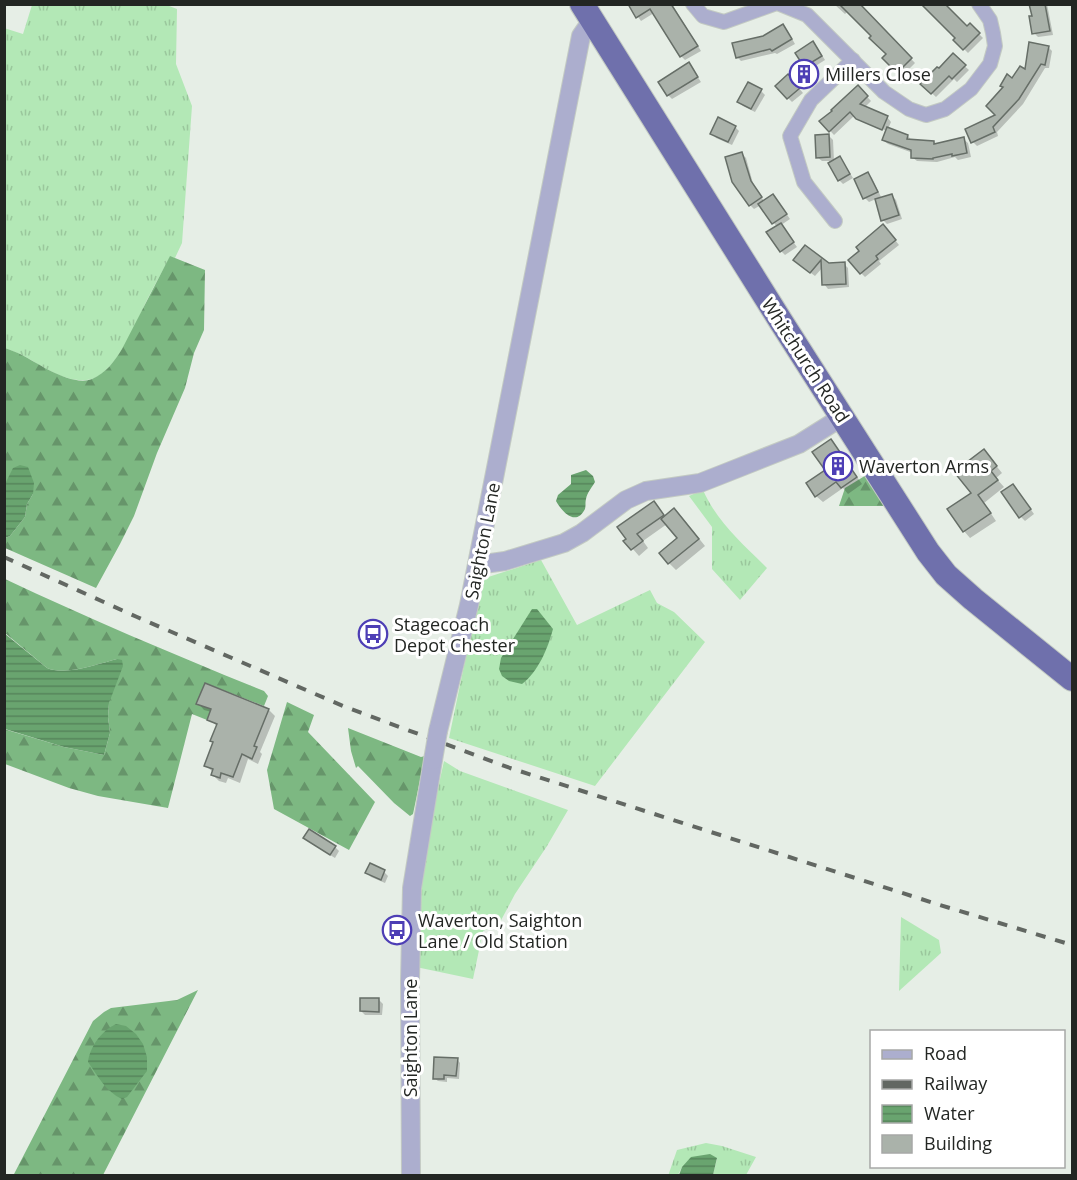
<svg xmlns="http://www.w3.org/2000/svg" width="1077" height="1180" viewBox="0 0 1077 1180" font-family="'Open Sans',sans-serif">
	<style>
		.grass { fill: url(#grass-tufts) }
		.forest { fill: url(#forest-firs) }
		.water { fill: url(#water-rules) }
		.shadow { fill: #0003 }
		.building { fill: #aab2aa; stroke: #666e67; stroke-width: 1.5 }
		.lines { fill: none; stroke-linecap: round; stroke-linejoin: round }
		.minor-casing { stroke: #c3cac3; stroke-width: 16 }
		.tertiary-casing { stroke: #c3cac3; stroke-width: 20 }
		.trunk-casing { stroke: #c3cac3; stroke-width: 26 }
		.minor { stroke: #acaece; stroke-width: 14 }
		.tertiary { stroke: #acaece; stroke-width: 18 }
		.trunk { stroke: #6f70ac; stroke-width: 24 }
		.rail { stroke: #626762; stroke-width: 4; stroke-dasharray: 10 10; stroke-linecap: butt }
		.tertiary-bridge-casing { stroke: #c3cac3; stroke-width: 20; stroke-linecap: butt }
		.tertiary-bridge { stroke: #acaece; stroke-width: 18 }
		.labels { text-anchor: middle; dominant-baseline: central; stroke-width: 6; stroke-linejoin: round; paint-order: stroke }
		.poi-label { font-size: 18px; fill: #232623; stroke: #fff; text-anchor: start }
		.street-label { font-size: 18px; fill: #232623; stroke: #fff }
	</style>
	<defs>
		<pattern id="grass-tufts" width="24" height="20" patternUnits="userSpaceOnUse" patternTransform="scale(1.5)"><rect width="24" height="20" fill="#b3e8b6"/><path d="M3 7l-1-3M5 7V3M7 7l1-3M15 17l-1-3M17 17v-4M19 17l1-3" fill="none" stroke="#9ac79c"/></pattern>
		<pattern id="forest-firs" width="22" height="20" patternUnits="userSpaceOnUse" patternTransform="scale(1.5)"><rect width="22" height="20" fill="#7db882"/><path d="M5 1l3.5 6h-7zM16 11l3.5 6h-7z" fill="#66956a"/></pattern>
		<pattern id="water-rules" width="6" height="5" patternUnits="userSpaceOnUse" patternTransform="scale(1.5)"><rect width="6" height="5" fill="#69a46f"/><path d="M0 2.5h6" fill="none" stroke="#56855b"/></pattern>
	</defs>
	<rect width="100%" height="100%" fill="#e6eee6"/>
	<g class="grass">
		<path d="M164,4L177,9L176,64L192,106L182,243L175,258L170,257C163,270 155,284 148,298C137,320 115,379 86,380C63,382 41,365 22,355C16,352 10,350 5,348L4,28L23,34L32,5Z"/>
		<path d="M703,490C717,522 742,543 767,568L740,600L712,569V527L689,496Z"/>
		<polygon points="541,560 577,625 650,590 657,603 674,612 705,642 595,786 449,738 482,579"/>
		<polygon points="444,761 460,771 568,810 547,846 515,894 499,924 483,931 473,979 416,967 417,897 423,856"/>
		<polygon points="901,917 939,940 941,953 899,991"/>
		<polygon points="706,1143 722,1146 756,1157 746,1175 713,1175 717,1159 682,1167 678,1175 668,1176 677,1150"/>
	</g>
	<g class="forest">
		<path d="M170,256L205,270L204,330L194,353L185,388L157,453L134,516L120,544L96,588L5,548V538L10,536L25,517L27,504L33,494L5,484V348C10,350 17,352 22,355C39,364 72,387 92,379C106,373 114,362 122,349Z"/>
		<polygon points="868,474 884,506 839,506 845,488"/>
		<path d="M5,579C90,619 177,656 264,691L268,696L264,706L205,683L197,704L211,709L207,720L192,714L168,808L98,796L69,788L5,764L4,729L64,747L104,755L110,733L108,717L109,703L117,659C98,664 65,676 47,668L5,633Z"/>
		<polygon points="287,702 314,715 308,732 375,802 349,850 274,809 267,770"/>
		<polygon points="348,728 421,757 425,756 413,814 410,816 394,803 358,766 356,768 351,751"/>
		<polygon points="198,990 103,1175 13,1176 93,1021 104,1012 111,1008 177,1000"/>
	</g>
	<g class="water">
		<polygon points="20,465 28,467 34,483 33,494 27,504 25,517 10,536 5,538 5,484 13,468"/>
		<path d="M586,470L593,476L595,482C592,487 587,493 586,499C585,503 586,505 585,509C576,527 562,512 556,501L558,495L571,484V475Z"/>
		<path d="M532,609H537L553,629C548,648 538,672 522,684L509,681L502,676L499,669L501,658Z"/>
		<path d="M4,633L47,668C65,676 98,664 117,659L122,660L123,666L109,703L108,717L110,733L104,755L64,747L5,729Z"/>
		<path d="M116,1024L126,1026L136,1034L143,1044L147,1057V1071L127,1097L122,1099C106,1092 97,1075 88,1062C90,1047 101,1031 116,1024Z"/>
		<polygon points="710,1154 717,1158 713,1175 679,1175 682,1167 691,1157"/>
	</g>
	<g class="shadow">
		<polygon points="629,4 672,4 701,51 685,60 681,56 654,13 641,21"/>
		<polygon points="834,4 853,4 861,8 915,63 902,76 884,58 888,54 873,36 848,11 845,14"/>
		<polygon points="1030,4 1047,4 1053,35 1038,37 1034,33 1033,17"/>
		<polygon points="970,25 983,38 968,53 955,40"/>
		<polygon points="783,26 787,30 795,44 777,54 775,53 741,61 737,57 764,37"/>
		<polygon points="817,47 825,60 809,70 805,66"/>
		<polygon points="1048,47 1052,51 1049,68 1045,68 1023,104 997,132 998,136 977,146 973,142 998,115 1013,80 1026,71"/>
		<polygon points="953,56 969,70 957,82 954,79 936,97 922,84 939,70"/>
		<polygon points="689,64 701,82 672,99 668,95"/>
		<polygon points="792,80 803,93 792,102 788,98"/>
		<polygon points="858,87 871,101 864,108 887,117 891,122 888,129 908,136 912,141 934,142 937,145 963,139 968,143 971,157 958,160 955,157 937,162 917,161 912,157 913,153 888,144 883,140 889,132 856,118 854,116 834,135 821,121"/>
		<polygon points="761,91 765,95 755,112 743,106 739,102"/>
		<polygon points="735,127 739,131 732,145 716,138 712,133"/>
		<polygon points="829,136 833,140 834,161 839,158 843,162 853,178 843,184 839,180 829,161 822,161 817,157"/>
		<polygon points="742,154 746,158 754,187 764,201 777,200 790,219 781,225 797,247 785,255 781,251 777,227 761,205 754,209 750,205"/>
		<polygon points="868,174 872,178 882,199 892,196 896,200 902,219 887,224 883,220 876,199 869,202 865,198"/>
		<polygon points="887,230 899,245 879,261 881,264 865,277 861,273"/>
		<polygon points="805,247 828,265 844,264 848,268 849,287 828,289 824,284 823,267 815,276 799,264"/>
		<polygon points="837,448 862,484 848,494 843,488 823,502 816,496"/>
		<polygon points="990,458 1002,473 996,478 1004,487 984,503 996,521 970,538 964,531 973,493"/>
		<polygon points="1017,490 1034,514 1025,521 1021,517"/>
		<polygon points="654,503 666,517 681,516 705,546 676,570 669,563 679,539 667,524 643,541 648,548 639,556 626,541"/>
		<polygon points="198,703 269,710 275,716 260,752 262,754 258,764 248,759 240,783 228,778 226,783 219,781 212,774 213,772 206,766 214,743 211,741 217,726 209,719 212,712 204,710"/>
		<polygon points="305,838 335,847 339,851 335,858 309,842"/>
		<polygon points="384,872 388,876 385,883 371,877 367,873"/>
		<polygon points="378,999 383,1004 382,1015 365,1015 361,1011"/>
		<polygon points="457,1059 460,1063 459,1079 447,1078 447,1082 438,1081 434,1078"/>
	</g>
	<g class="building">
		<polygon points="628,4 671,4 698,46 680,57 650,9 636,18"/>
		<polygon points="839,4 860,4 912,58 897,73 882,58 886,54 869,38 871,36"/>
		<polygon points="921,4 945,4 967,26 970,23 980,33 963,50 953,40 955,38"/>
		<polygon points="1029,4 1045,4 1050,31 1032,34 1029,16 1032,16"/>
		<polygon points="783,24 792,39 772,51 770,49 736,58 732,43 763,36"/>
		<polygon points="813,41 822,56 804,67 795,53"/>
		<polygon points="1029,42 1049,46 1045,65 1041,64 1019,99 993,127 995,132 971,143 965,129 995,115 986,106 1003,87 1000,86 1007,74 1012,78 1020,66 1025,69"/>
		<polygon points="953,53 966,65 952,79 949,76 931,94 920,84 937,67 939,68"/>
		<polygon points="689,62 698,77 667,96 658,82"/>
		<polygon points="788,74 800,88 787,99 775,86"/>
		<polygon points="748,82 762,89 751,109 737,102"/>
		<polygon points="858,85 868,96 860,104 888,116 882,130 856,119 850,112 829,132 819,121 832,111 831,110"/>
		<polygon points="718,117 736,126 728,142 710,134"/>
		<polygon points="887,127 908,135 907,139 934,141 934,144 964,137 967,153 952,156 952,154 933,158 933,159 911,158 911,150 882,140"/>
		<polygon points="829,134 830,157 816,158 815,135"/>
		<polygon points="742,152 751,181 762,197 749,206 732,182 725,157"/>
		<polygon points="840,156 850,174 838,181 828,163"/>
		<polygon points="868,172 878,192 863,199 854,179"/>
		<polygon points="773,194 787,214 772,224 758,204"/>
		<polygon points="892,194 899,215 881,221 875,199"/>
		<polygon points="781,223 794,242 780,252 766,232"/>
		<polygon points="883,224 896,240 876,256 878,259 860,274 848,260 859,251 856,247"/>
		<polygon points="805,245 829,263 845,262 846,284 822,285 821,260 810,273 793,260"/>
		<polygon points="831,439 857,477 841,488 836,482 815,497 806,483 825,470 812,452"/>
		<polygon points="984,449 997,466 991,471 998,480 978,495 991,513 963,532 947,509 971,493 954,472"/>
		<polygon points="1013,484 1031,509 1019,518 1001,492"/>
		<polygon points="654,501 664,515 637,534 643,541 631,550 623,541 626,539 617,527"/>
		<polygon points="674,508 699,539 668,564 659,553 677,538 661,519"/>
		<polygon points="205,683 269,709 254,746 257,747 252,759 242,754 233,777 221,773 220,778 211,775 213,769 204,766 213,742 210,741 217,724 207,720 211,709 196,704"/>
		<polygon points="309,829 336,846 330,855 303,838"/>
		<polygon points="370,863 385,870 381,880 365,873"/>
		<polygon points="360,998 379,998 379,1012 360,1011"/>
		<polygon points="434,1057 458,1058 456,1076 444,1075 444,1079 433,1079"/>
	</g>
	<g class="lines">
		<g class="minor-casing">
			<g id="minor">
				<polyline points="693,4 703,16 724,22 774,4"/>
				<polyline points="780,4 807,15 884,92 909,109 926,115 945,109 971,89 990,64 995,46 993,33 990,20 979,4"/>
				<polyline points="835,221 804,182 790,136 811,100 853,60"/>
			</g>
		</g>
		<g class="tertiary-casing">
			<g id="tertiary">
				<polyline points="477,565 505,561 564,543 582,533 626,500 646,491 700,483 723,474 799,444 842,417"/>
				<polyline points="438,731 469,605 581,36 592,20"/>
				<polyline points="411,1176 410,981 412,888 433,760"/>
			</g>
		</g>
		<g class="trunk-casing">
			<polyline id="trunk" points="582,4 780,320 928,552 946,575 973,599 1072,679"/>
		</g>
		<use href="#minor" class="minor"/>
		<use href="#tertiary" class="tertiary"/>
		<use href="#trunk" class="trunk"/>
		<polyline class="rail" points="4,557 137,617 343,706 510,768 940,905 1072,945"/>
		<g class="tertiary-bridge-casing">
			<polyline id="tertiary-bridge" points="433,760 438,731"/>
		</g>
		<use href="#tertiary-bridge" class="tertiary-bridge"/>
	</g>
	<defs>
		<g id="building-ring" transform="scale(1.5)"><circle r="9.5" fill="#fff" stroke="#4d3eb5" stroke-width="1.5"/><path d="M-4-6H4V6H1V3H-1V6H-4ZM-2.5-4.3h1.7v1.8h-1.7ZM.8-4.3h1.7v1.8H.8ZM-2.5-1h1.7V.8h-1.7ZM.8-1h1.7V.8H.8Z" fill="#4d3eb5"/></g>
		<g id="bus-ring" transform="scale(1.5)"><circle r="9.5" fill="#fff" stroke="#4d3eb5" stroke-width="1.5"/><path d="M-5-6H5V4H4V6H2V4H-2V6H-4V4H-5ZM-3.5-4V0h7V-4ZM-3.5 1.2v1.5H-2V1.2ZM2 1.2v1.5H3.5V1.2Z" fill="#4d3eb5"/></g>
	</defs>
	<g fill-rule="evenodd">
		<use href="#building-ring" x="804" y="74"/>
		<use href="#building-ring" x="838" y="466"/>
		<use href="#bus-ring" x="373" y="634"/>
		<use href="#bus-ring" x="397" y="930"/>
	</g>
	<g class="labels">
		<g class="poi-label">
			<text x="825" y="74">Millers Close</text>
			<text x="859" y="466">Waverton Arms</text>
			<text x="394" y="624">Stagecoach<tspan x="394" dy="21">Depot Chester</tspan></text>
			<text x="418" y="920">Waverton, Saighton<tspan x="418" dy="21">Lane / Old Station</tspan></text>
		</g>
		<g class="street-label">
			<text transform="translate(806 360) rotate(57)">Whitchurch Road</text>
			<text transform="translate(482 541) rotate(-79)">Saighton Lane</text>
			<text transform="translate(410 1038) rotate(-90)">Saighton Lane</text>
		</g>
	</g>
	<rect width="1077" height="1180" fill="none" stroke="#232623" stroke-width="12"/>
	<rect x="870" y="1030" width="195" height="138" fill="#ffffff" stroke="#a7a8a7" stroke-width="1.5"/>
	<rect x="882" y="1050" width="30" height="9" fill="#acaece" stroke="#a7a8a7" stroke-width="1.5"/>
	<text x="924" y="1060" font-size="18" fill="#232623">Road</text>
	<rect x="882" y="1080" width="30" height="9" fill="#626762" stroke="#a7a8a7" stroke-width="1.5"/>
	<text x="924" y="1090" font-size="18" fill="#232623">Railway</text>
	<rect x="882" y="1105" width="30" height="18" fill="url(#water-rules)" stroke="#a7a8a7" stroke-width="1.5"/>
	<text x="924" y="1120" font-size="18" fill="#232623">Water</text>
	<rect x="882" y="1135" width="30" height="18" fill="#aab2aa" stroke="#a7a8a7" stroke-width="1.5"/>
	<text x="924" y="1150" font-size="18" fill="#232623">Building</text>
</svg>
